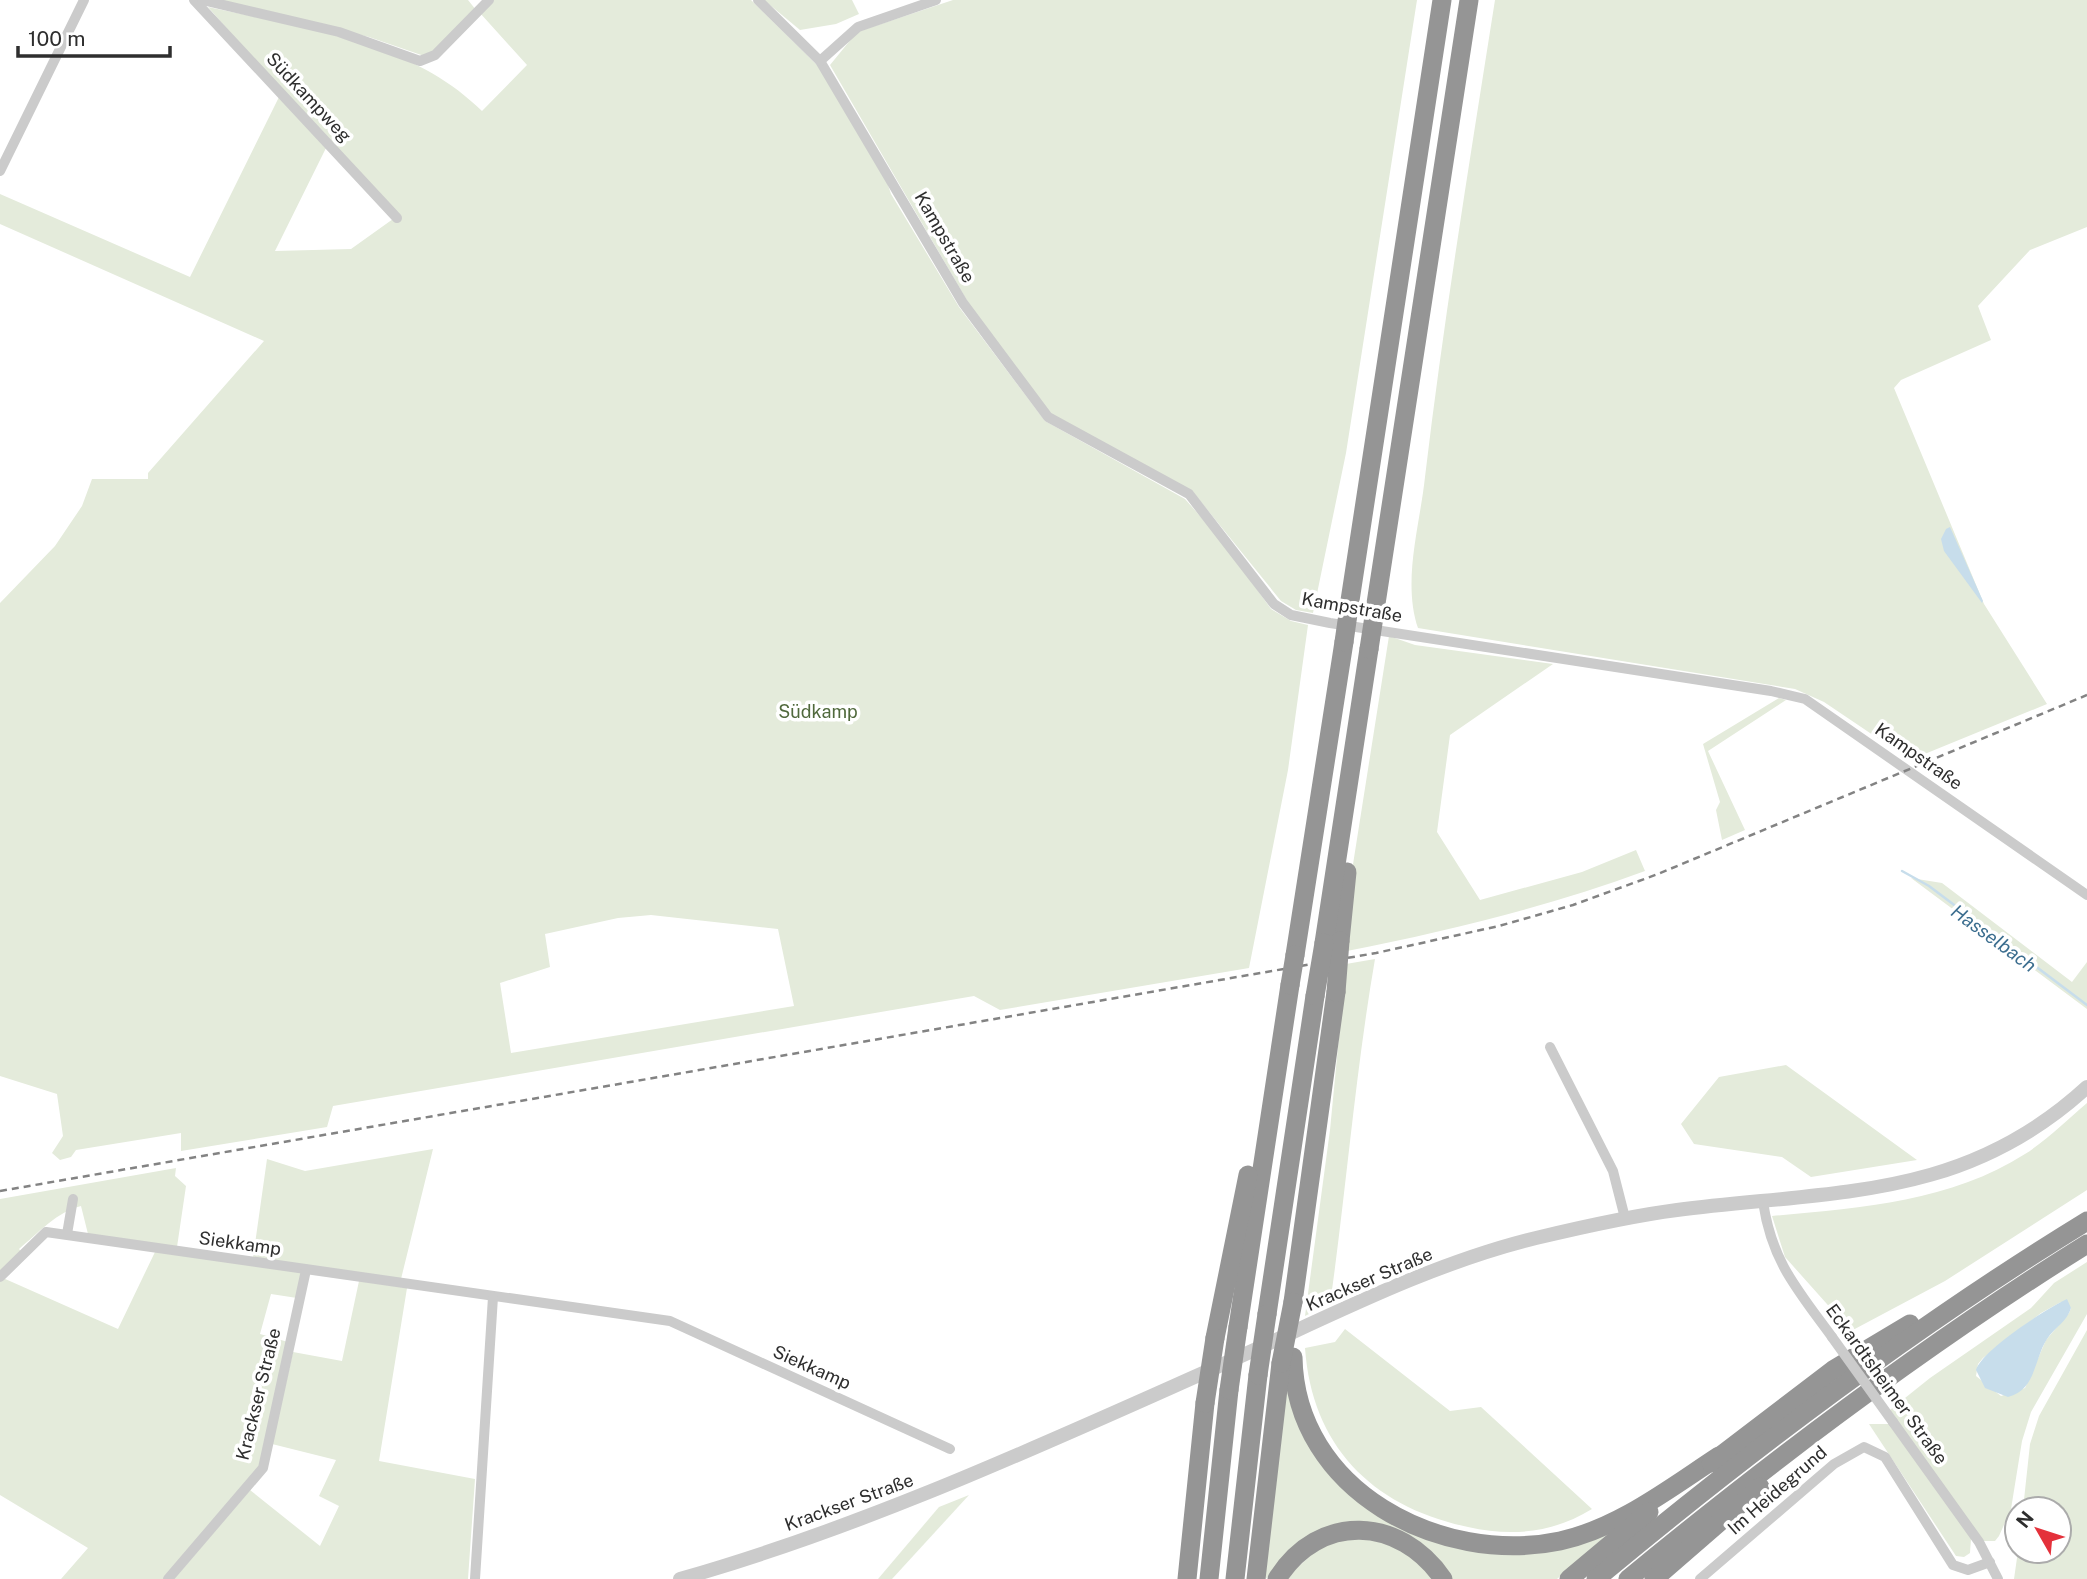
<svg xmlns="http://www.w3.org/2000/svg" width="2087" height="1579" viewBox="0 0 2087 1579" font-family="'Public Sans',sans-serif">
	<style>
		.green { fill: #e4ebdb; fill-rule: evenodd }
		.water { fill: #c7ddeb }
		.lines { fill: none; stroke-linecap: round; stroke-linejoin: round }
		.stream { stroke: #c7ddeb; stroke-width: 2.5 }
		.minor { stroke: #cbcbcb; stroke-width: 10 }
		.tertiary { stroke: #cbcbcb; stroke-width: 14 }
		.motorway { stroke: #959595; stroke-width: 19 }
		.rail { stroke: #838383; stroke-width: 2.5; stroke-dasharray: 7 5; stroke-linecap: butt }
		.minor-bridge { stroke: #cbcbcb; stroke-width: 10 }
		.motorway-bridge { stroke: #959595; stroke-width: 19 }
		.labels { text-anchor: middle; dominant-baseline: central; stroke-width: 7; stroke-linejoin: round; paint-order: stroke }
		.street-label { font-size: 18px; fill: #2e2e2e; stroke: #fff }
		.park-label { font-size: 18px; fill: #50693c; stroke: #fff }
		.water-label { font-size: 19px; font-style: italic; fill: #3c6e8f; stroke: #fff }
	</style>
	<rect width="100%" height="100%" fill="#fff"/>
	<g class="green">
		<polygon points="218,0 468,0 476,10 430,58 369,37"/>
		<path d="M493,0H751L824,72L886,179L891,194L959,307L1045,421L1185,499L1222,541L1271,609L1291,621L1308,625L1288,770L1249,968L1000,1010L974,996L333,1106L327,1127L181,1151V1133L76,1150L71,1157L60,1160L52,1153L63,1136L57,1094L0,1076V603L55,546L82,506L92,479H148V473L264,341L0,224V194L190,277L279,97L326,148L275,251L351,249L393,219L208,7C302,28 411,40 482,111L527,65L480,13ZM651,915L778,929L794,1006L511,1053L500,983L550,967L545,934L618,918Z"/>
		<polygon points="764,0 852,0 859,14 836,24 800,30"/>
		<polygon points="953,0 1417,0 1346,453 1313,613 1296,610 1281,601 1193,492 1051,414 969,304 830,65 857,32"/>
		<path d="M1495,0H2087V227L2030,250L1978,306L1991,340L1901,380L1894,388L1984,604L2047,704L1910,760L1824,702L1795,689L1418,628C1402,581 1420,525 1425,477C1444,317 1470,159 1495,0Z"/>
		<path d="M1389,636L1415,645L1553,664L1450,735L1437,832L1480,900L1582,872L1636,850L1645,871C1547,907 1448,931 1347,951L1351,877Z"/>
		<polygon points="1779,698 1786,700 1708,751 1745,830 1722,840 1716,810 1720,802 1703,744"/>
		<polygon points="1911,878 1942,883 2072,982 2087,962 2087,1009"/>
		<path d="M1375,959C1356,1069 1347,1180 1332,1290L1319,1309L1305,1316L1330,1130L1346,964Z"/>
		<polygon points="1786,1065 1917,1160 1811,1177 1782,1157 1694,1144 1681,1124 1719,1077"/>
		<path d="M2087,1103V1190L1945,1281L1851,1331L1785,1257L1772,1216C1858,1208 1950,1202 2025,1154C2047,1140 2067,1120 2087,1103Z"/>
		<polygon points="433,1149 401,1279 253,1258 267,1159 305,1171"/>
		<path d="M176,1168L175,1176L186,1186L177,1247L88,1234L81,1206C58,1211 37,1234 19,1249L24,1255L3,1278L118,1329L155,1252L302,1272L297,1298L271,1294L260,1334L288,1342L260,1467L164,1579H61L88,1548L0,1495V1199Z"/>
		<path d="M2087,1262V1314L2031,1412L2022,1441L2011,1509L1999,1536L1995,1541H1983L1890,1410L1930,1378L2031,1308L2054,1283ZM2061,1302L2071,1308L2069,1313L2046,1340L2025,1388L2001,1396L1976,1376L1978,1364L1983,1358L2041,1313Z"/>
		<polygon points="359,1281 407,1288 379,1461 475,1479 468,1579 174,1579 250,1490 320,1546 339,1506 319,1496 336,1460 272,1444 293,1352 342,1361"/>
		<path d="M1345,1329L1450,1411L1481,1407L1592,1509C1553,1533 1512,1537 1468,1527C1373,1507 1312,1447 1305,1348L1335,1342Z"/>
		<polygon points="2087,1330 2087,1579 2014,1579 2018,1551 2059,1551 2059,1509 2023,1509 2030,1444 2039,1416"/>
		<polygon points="1287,1375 1332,1473 1472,1551 1526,1553 1609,1533 1557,1579 1452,1579 1359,1521 1265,1579"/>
		<polygon points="1869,1424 1889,1424 1971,1538 1970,1553 1964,1557 1956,1556"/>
		<polygon points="969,1495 892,1579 878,1579 939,1507"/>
		<polygon points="1368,1535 1419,1559 1434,1579 1285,1579 1322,1545"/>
	</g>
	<g class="water">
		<polygon points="1950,527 1983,601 1982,603 1944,551 1941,539 1946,529"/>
		<path d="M2067,1299L2071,1308C2067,1322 2055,1327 2047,1339C2034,1359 2036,1390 2008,1397L1985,1388L1976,1370C1982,1350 2047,1308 2067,1299Z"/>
	</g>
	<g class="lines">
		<polyline class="stream" points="1902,871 1929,886 2087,1005"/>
		<g class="minor">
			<polyline points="194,0 397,218"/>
			<polyline points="202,0 339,32 420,61 435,55 489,0"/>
			<polyline points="758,0 820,61 963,303 1048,417 1189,494 1274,604 1291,615 1330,623 1771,691 1805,699 2087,895"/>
			<polyline points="820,61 858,27 936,0"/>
			<polyline points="0,171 84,0"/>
			<polyline points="1550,1047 1613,1171 1625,1218"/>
			<path d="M1763,1202C1772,1262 1797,1289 1832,1337"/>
			<polyline points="67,1234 73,1199"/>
			<polyline points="0,1277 46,1232 670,1321 950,1449"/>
			<polyline points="1893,1422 1979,1542 1998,1579"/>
			<polyline points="168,1579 263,1468 306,1270"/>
			<polyline points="475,1579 493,1297"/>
			<polyline points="1700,1579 1834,1464 1864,1447 1885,1457 1953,1565 1968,1570 1990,1562"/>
		</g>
		<path class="tertiary" d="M680,1579C870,1525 1048,1442 1228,1362C1328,1317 1429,1264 1536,1238C1582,1227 1630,1216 1677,1210C1833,1190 1963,1201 2087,1087"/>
		<g class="motorway">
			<polyline points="1349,607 1442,0"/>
			<polyline points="1375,610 1469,0"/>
			<polyline points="1340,941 1347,872"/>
			<polyline points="1324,943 1369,649"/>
			<polyline points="1295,955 1344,642"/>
			<polyline points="1293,1302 1336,992"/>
			<polyline points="1267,1314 1315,996"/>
			<polyline points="1238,1327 1290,985"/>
			<polyline points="1215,1338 1248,1175"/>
			<path d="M1293,1357C1295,1491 1441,1566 1560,1541C1619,1528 1670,1488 1719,1456"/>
			<polyline points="1711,1463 1833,1370 1910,1324"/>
			<polyline points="1187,1579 1205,1403"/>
			<polyline points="1209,1579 1229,1390"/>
			<polyline points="1235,1579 1258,1375"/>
			<polyline points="1256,1579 1281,1363"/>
			<path d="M1277,1579C1319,1512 1400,1516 1443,1579"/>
			<polyline points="1569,1579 1649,1512"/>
			<path d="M1596,1579C1752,1449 1914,1327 2087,1221"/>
			<path d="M1628,1579C1775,1458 1925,1345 2087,1244"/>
			<polyline points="1654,1579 1760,1487"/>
		</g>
		<polyline class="rail" points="0,1191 1376,953 1499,926 1573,905 1658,874 2087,695"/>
		<polyline class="minor-bridge" points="1832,1337 1893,1422"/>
		<g class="motorway-bridge">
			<polyline points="1344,642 1349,607"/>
			<polyline points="1369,649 1375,610"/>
			<polyline points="1290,985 1295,955"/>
			<polyline points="1336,992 1340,941"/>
			<polyline points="1315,996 1324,943"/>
			<polyline points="1281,1363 1293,1302"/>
			<polyline points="1258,1375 1267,1314"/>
			<polyline points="1229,1390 1238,1327"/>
			<polyline points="1205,1403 1215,1338"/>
		</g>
	</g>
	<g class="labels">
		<g class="street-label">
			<text transform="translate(309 97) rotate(47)">Südkampweg</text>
			<text transform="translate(945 237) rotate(60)">Kampstraße</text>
			<text transform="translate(1352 607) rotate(10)">Kampstraße</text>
			<text transform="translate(1919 756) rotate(35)">Kampstraße</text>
			<text transform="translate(240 1243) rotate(8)">Siekkamp</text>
			<text transform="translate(1369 1279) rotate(-23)">Krackser Straße</text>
			<text transform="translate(812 1367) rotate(24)">Siekkamp</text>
			<text transform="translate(1887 1384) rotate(54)">Eckardtsheimer Straße</text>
			<text transform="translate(258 1394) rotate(-76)">Krackser Straße</text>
			<text transform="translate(1777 1490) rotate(-41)">Im Heidegrund</text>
			<text transform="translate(849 1502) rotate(-20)">Krackser Straße</text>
		</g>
		<g class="park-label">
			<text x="818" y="711">Südkamp</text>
		</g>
		<g class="water-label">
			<text transform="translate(1994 938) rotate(36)">Hasselbach</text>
		</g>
	</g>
	<g transform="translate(2038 1530) rotate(309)"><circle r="33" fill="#ffffff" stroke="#ababab" stroke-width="2"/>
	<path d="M0-5L12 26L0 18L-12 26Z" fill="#e4313b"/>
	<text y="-10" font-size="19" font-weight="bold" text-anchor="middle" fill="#2e2e2e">N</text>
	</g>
	<path d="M18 46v10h152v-10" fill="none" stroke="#2e2e2e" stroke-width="3.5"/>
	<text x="28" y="46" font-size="21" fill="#2e2e2e" stroke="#ffffff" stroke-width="5" paint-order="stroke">100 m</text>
</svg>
